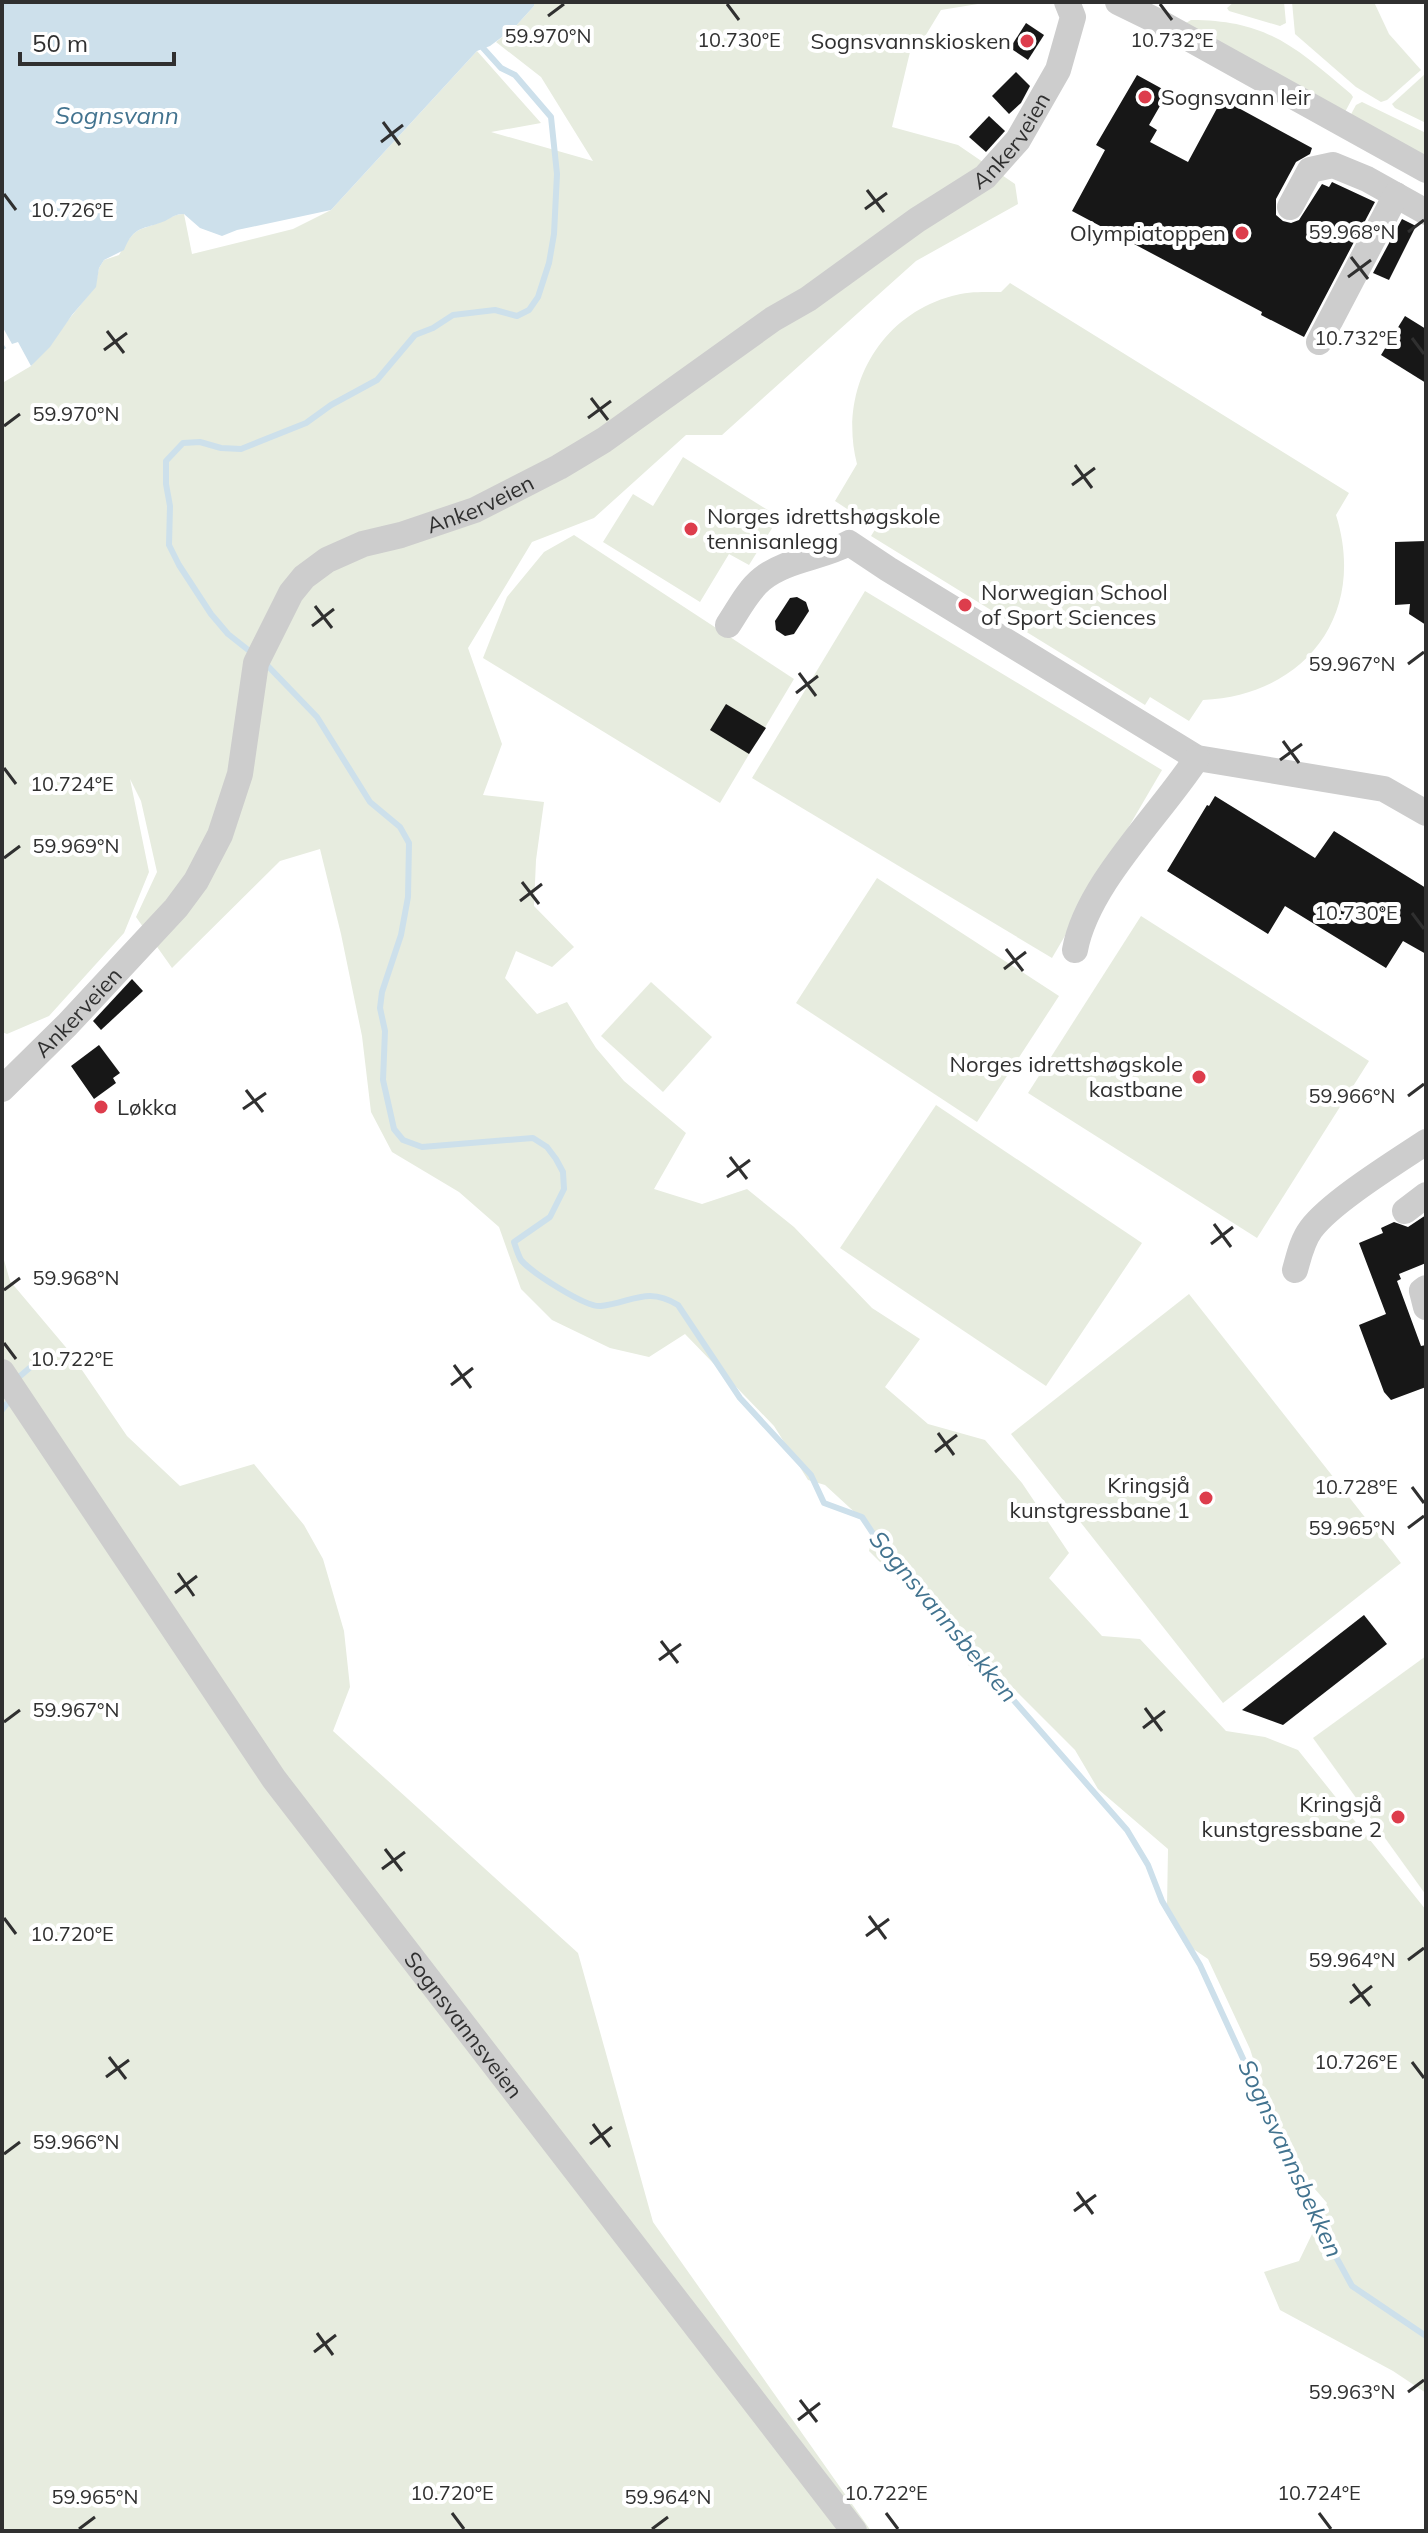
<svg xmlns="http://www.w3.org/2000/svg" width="1428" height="2533" viewBox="0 0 1428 2533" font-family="Mulish,sans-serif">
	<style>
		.green { fill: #e7ecdf }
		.water { fill: #cde0eb }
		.pier { fill: #fff }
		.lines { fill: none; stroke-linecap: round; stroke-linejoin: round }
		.stream { stroke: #cde0eb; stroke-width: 6 }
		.building { fill: #171717 }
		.minor { stroke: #cdcdcd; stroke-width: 26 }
		.ticks { fill: none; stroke: #303030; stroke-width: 3 }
		.poi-dot { fill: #dd3d4c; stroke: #fff; stroke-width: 3 }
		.labels { text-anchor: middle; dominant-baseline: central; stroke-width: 8; stroke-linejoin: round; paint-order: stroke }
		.poi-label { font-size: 22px; fill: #303030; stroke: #fff; text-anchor: end }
		.street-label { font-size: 22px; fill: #303030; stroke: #fff }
		.water-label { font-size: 24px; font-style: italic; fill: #42738f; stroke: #fff }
		.ticks-label { font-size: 20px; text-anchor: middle; fill: #303030; stroke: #fff; stroke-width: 8; stroke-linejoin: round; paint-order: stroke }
	</style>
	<rect width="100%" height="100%" fill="#fff"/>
	<g class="green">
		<path d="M534,2H990L941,10L924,38L910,52L892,127L958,145L1015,184L1018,204L916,261L722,435H686L594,518L532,542L468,648L502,744L483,795L544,802L536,860L534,906L574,947L552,967L516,951L505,978L537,1014L567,1002L596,1048L624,1081L686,1133L654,1189L702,1204L747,1189L794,1227L872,1308L920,1339L885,1387L928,1424L985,1440L1022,1483L1069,1553L1049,1578L1102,1636L1140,1639L1226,1731L1265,1737L1298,1750L1426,1910V2393L1393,2371L1280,2310L1264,2272L1299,2261L1327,2203L1282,2151L1250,2049L1208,1959L1183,1942L1167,1907L1168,1849L1098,1789L1075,1750L1006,1681L969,1666L945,1627L869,1551L874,1530L825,1485L808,1480L774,1426L685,1334L649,1357L610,1348L552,1320L521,1289L499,1227L459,1192L392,1152L371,1112L362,1036L341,934L320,849L280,861L172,968L136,917L157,872L141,801L130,779L149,872L124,933L49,1016L7,1034L2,1032V380L31,366L95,287L99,268L104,260L119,255C137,224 136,233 165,220C173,217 175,214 184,214L192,254L293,229L331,210L477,51L541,123L491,132L593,161L541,77L496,42L514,28L534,6Z"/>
		<polygon points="1234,2 1284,2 1286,23 1280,26 1229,11 1227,8"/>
		<polygon points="1292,2 1374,2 1389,34 1421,70 1387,100 1381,102 1356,87 1295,34"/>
		<path d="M1191,20C1268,20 1296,48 1351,94L1353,97L1344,114L1186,23Z"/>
		<polygon points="1425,74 1426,75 1426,123 1395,108 1392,104"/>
		<polygon points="1362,102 1426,133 1426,161 1349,118 1356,105"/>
		<path d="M1010,283L1349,493L1336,515C1367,614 1306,695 1203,700L1189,721L1150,697L1145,705L871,536L876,528L835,501L857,464C838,391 878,316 952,296C968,291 984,292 1001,292Z"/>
		<polygon points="683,457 779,517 749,565 729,554 700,602 603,542 633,494 653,506"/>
		<polygon points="574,535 794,679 720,803 483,658 507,597 544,552"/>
		<polygon points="865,591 1162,770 1052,958 752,778"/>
		<polygon points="877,878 1059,996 977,1122 796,1003"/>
		<polygon points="1141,916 1369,1061 1257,1238 1028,1093"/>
		<polygon points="651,982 712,1037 663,1092 601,1036"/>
		<polygon points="936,1105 1142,1243 1046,1386 840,1248"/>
		<polygon points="2,1253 10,1281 69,1351 127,1436 180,1486 254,1464 304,1525 323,1559 344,1631 350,1687 333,1731 578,1953 653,2222 871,2531 2,2531"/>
		<polygon points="1189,1294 1401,1563 1223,1703 1011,1434"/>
		<polygon points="1426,1656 1426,1895 1313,1738"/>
	</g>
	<path class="water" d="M2,2H534V6L514,28L490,46L477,51L331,210L237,230L222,236L200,228L184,214C175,214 173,217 165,221C143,230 134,225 124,250L104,260L99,268L96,287L72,315L50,347L31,366L2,380Z"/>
	<polygon class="pier" points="2,326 12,344 18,342 31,366 4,382 2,378 2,351 6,348 2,342"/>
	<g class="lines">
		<g class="stream">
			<polyline points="252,653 228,634 211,614 179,565 169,545 170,506 166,484 166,461 183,443 200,442 221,448 241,449 306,423 331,405 377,380 415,335 433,328 453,315 495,310 517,316 529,310 538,297 549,263 554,234 557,174 551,117 515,75 501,68 483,48"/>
			<path d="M264,662L317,717L370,802L400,827L409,843L408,897L401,935L382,992L380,1008L385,1031L383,1080L394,1129L403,1140L422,1147L533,1138L547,1147L556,1159L563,1172L564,1189L550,1217L514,1242C516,1248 518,1255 521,1260C531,1272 586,1308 601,1306C632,1302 648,1286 678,1305L740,1398L811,1475L824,1503L862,1517L882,1547L940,1616L1127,1830L1148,1865L1162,1901L1200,1965L1324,2235L1352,2286L1426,2336"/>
			<polyline points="19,1377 33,1365"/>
			<polyline points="2,1410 9,1401"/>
		</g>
	</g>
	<g class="building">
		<polygon points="1026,23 1044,35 1028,60 1010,48"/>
		<polygon points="1016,72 1030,86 1021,103 1009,114 992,96"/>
		<polygon points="1137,75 1168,92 1149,125 1157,130 1150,142 1188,162 1222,99 1312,148 1310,154 1296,162 1276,199 1276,215 1283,221 1291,223 1299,220 1322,184 1329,187 1332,182 1375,202 1304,337 1261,315 1262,312 1072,211 1105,150 1096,145"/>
		<polygon points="989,116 1005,131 986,152 969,137"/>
		<polygon points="1402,219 1416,226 1389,280 1373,273"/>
		<polygon points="1405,316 1426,329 1426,383 1381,355"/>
		<polygon points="1426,541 1426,625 1409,614 1410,604 1395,605 1395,542"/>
		<polygon points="797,597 806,602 809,611 794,634 785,636 776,630 775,621 790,598"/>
		<polygon points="726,704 766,728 749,754 710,730"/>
		<polygon points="1215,796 1315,858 1334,831 1426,888 1426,954 1403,941 1386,968 1285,906 1268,934 1167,871 1207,805 1209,806"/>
		<polygon points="132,979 143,991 101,1030 93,1021"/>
		<polygon points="99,1045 120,1073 113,1078 116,1083 94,1099 71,1066"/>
		<polygon points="1426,1215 1426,1263 1399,1274 1401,1279 1397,1281 1421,1346 1426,1345 1426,1387 1391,1400 1384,1392 1359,1325 1386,1314 1359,1243 1383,1233 1381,1228 1394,1222 1408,1227"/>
		<polygon points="1364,1615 1387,1644 1283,1725 1242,1710"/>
	</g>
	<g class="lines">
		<g class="minor">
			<polyline points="1118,2 1161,23 1426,170"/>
			<polyline points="1290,207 1310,170 1333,165 1367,179 1426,212"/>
			<polyline points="1319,342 1396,195"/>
			<path d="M728,625C738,610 748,590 762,579C787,559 822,558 849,543L888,569L1197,758L1384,789L1426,813"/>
			<path d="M1075,950C1087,884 1160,815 1197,758"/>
			<path id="s1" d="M2,1089L67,1025L176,908L196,881L220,835L240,774L256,663L291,593L304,577L327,560L363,544L401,535L475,510L559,467L604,440L773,319L808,299L917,220L985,177L1018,140L1058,70L1073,17L1067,2"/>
			<polyline points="1405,1211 1426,1195"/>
			<path d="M1295,1270C1299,1256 1302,1241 1311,1229C1331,1202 1396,1162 1426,1142"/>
			<polyline points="1426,1288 1422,1291 1426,1307"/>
			<path id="s2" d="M2,1372L274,1779L854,2531"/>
		</g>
	</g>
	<path class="ticks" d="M727,4L739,20M1160,4L1172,20M548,16L564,4M383,122L400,145M381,142L403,125M867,190L884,212M4,194L16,210M865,209L887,193M1408,232L1424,220M1351,257L1368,279M1348,277L1371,260M107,331L124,353M1412,338L1424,354M104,350L127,333M591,398L608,420M588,418L611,401M4,426L20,414M1075,465L1092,488M1072,485L1095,468M315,606L332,628M312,626L334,609M1408,664L1424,652M799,673L816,696M796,693L818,676M1283,741L1299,763M1280,760L1302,744M4,768L16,784M4,858L20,846M522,882L539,904M520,901L542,884M1412,913L1424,929M1006,949L1023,971M1004,969L1026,952M246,1090L263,1112M1408,1096L1424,1084M243,1109L266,1093M730,1157L747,1179M727,1177L750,1160M1214,1224L1231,1247M1211,1244L1233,1227M4,1290L20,1278M4,1343L16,1359M454,1365L471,1388M451,1385L473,1368M938,1433L954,1455M935,1452L957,1435M1412,1487L1424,1503M1408,1528L1424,1516M178,1573L194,1596M175,1593L197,1576M661,1641L678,1663M659,1660L681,1644M1145,1708L1162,1731M4,1722L20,1710M1143,1728L1165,1711M385,1849L402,1871M382,1869L405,1852M869,1916L886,1939M4,1918L16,1934M866,1936L889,1919M1408,1960L1424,1948M1353,1984L1370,2006M1350,2003L1372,1986M109,2057L126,2079M1412,2062L1424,2078M106,2077L129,2060M593,2124L610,2147M590,2144L612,2127M4,2154L20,2142M1077,2192L1093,2214M1074,2211L1096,2195M317,2333L333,2355M314,2352L336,2335M1408,2392L1424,2380M800,2400L817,2422M798,2420L820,2403M452,2513L464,2529M886,2513L898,2529M1319,2513L1331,2529M79,2529L95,2517M652,2529L668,2517"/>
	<g class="poi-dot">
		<circle cx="1027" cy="41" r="8"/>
		<circle cx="1145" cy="97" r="8"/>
		<circle cx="1242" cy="233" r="8"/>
		<circle cx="691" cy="529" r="8"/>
		<circle cx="965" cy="605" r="8"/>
		<circle cx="1199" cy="1077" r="8"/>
		<circle cx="101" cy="1107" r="8"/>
		<circle cx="1206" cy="1498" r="8"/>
		<circle cx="1398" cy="1817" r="8"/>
	</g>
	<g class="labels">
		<g class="poi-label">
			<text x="1011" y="41">Sognsvannskiosken</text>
			<text x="1161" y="97" text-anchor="start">Sognsvann leir</text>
			<text x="1226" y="233">Olympiatoppen</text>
			<text x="707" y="516" text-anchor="start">Norges idrettshøgskole<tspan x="707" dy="25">tennisanlegg</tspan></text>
			<text x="981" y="592" text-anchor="start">Norwegian School<tspan x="981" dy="25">of Sport Sciences</tspan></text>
			<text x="1183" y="1064">Norges idrettshøgskole<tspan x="1183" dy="25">kastbane</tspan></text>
			<text x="117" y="1107" text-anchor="start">Løkka</text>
			<text x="1190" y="1485">Kringsjå<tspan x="1190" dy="25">kunstgressbane 1</tspan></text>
			<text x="1382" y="1804">Kringsjå<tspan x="1382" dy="25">kunstgressbane 2</tspan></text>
		</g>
		<g class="street-label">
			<text stroke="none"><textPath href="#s1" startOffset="1452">Ankerveien</textPath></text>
			<text stroke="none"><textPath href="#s1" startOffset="804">Ankerveien</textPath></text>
			<text stroke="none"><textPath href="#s1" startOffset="108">Ankerveien</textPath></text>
			<text stroke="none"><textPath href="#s2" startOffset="800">Sognsvannsveien</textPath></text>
		</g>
		<g class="water-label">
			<text x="117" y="115">Sognsvann</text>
			<text transform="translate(944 1616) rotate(50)">Sognsvannsbekken</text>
			<text transform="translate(1291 2158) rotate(65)">Sognsvannsbekken</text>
		</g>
	</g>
	<g class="ticks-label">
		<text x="548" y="43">59.970°N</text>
		<text x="739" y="47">10.730°E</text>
		<text x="1172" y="47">10.732°E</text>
		<text x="72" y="217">10.726°E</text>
		<text x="1352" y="239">59.968°N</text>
		<text x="1356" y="345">10.732°E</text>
		<text x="76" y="421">59.970°N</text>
		<text x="1352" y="671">59.967°N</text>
		<text x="72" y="791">10.724°E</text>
		<text x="76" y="853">59.969°N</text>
		<text x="1356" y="920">10.730°E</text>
		<text x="1352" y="1103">59.966°N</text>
		<text x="76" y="1285">59.968°N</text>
		<text x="72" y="1366">10.722°E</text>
		<text x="1356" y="1494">10.728°E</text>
		<text x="1352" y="1535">59.965°N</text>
		<text x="76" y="1717">59.967°N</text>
		<text x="72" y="1941">10.720°E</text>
		<text x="1352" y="1967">59.964°N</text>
		<text x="1356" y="2069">10.726°E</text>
		<text x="76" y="2149">59.966°N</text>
		<text x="1352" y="2399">59.963°N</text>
		<text x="452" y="2500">10.720°E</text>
		<text x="886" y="2500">10.722°E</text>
		<text x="1319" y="2500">10.724°E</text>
		<text x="95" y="2504">59.965°N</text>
		<text x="668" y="2504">59.964°N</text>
	</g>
	<rect width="1428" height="2533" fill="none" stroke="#303030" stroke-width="8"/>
	<path d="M20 52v12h154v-12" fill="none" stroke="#303030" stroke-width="4"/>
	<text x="32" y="52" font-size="24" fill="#303030" stroke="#ffffff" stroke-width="6" paint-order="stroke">50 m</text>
</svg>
